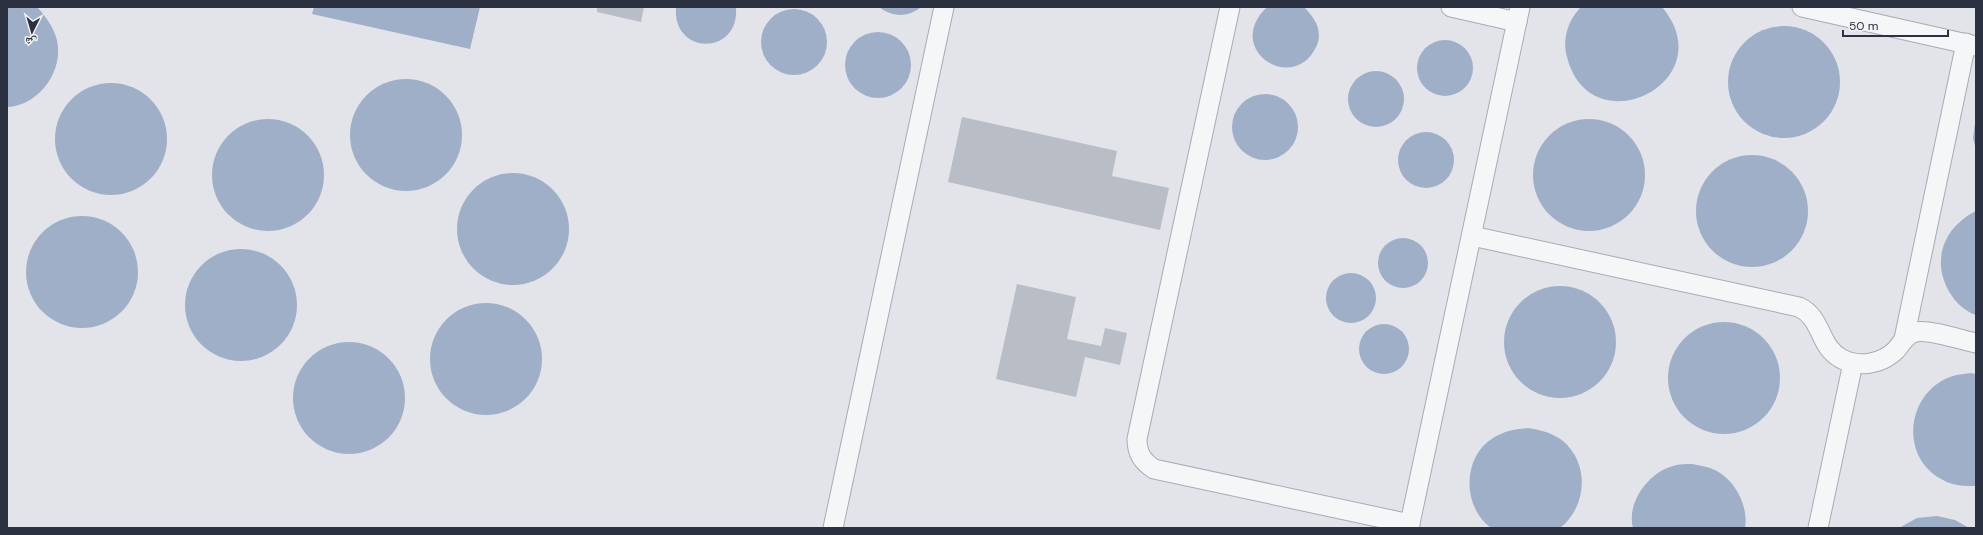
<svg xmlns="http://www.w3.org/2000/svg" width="1983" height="535" viewBox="0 0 1983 535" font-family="'DM Sans','Noto Naskh Arabic',sans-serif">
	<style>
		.water { fill: #9fafc8 }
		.building { fill: #b9bdc6 }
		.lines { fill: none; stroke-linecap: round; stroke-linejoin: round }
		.minor-casing { stroke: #a7abb4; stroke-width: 21 }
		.minor { stroke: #f5f6f8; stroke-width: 19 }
	</style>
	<rect width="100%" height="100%" fill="#e2e4ea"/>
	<g class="water">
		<path d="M7,7L38,8C46,17 52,25 56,37C66,69 39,106 7,107Z"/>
		<polygon points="314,7 480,7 470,49 312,14"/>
		<path d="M676,7H736C740,56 672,56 676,7Z"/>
		<path d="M879,7H921C908,18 892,17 879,7Z"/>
		<path d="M1267,7H1304C1314,17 1323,30 1317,45C1295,96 1222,50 1267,7Z"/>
		<path d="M1581,7H1662C1725,82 1590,148 1567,57C1562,39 1568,20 1581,7Z"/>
		<circle cx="794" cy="42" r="33"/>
		<circle cx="1784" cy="82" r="56"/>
		<circle cx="878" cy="65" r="33"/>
		<circle cx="1445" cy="68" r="28"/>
		<circle cx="1376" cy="99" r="28"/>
		<circle cx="406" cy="135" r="56"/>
		<circle cx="111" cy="139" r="56"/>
		<circle cx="1265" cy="127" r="33"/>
		<polygon points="1976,116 1976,150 1973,138"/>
		<circle cx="268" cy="175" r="56"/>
		<circle cx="1589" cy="175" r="56"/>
		<circle cx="1426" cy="160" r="28"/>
		<circle cx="1752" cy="211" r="56"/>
		<circle cx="513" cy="229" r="56"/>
		<path d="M1976,211V315C1967,312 1957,304 1952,296C1930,264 1942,228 1976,211Z"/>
		<circle cx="82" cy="272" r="56"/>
		<circle cx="1403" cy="263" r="25"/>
		<circle cx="241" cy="305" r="56"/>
		<circle cx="1351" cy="298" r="25"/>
		<circle cx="1560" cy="342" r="56"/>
		<circle cx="486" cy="359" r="56"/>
		<circle cx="1724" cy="378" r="56"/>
		<circle cx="1384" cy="349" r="25"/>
		<circle cx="349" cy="398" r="56"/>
		<path d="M1971,373L1976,374V486C1965,486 1953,486 1943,480C1908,463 1904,416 1930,390C1936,384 1945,378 1953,376C1959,374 1965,374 1971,373Z"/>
		<path d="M1528,428C1541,430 1553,433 1563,441C1590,464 1587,507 1560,528H1491C1462,507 1462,457 1493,438C1504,431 1515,429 1528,428Z"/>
		<path d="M1692,464C1697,465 1704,466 1710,468C1733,476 1749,504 1745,528H1633C1626,503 1649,472 1673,466C1679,464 1686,464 1692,464Z"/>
		<polygon points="1937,516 1955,520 1969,528 1899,528 1917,518"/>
	</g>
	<g class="building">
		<polygon points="597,7 644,7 641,22 597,12"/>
		<polygon points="962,117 1117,151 1112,176 1169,188 1160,230 948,182"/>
		<polygon points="1017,284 1076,297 1067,339 1101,346 1105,328 1127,333 1120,365 1085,357 1076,397 996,379"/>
	</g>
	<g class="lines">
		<g class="minor-casing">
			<g id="minor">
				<path d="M1230,7L1137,439C1137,453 1142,461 1154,469L1410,524"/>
				<polyline points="1451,7 1517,22"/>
				<polyline points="1802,7 1976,46"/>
				<path d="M1472,236L1799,307C1823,318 1818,347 1842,359C1859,368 1882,364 1896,350C1902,343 1906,334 1916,332C1928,329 1962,340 1976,343"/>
				<polyline points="1904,339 1966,43"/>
				<polyline points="833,528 944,7"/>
				<polyline points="1409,528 1520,7"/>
				<polyline points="1818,528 1853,363"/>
			</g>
		</g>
		<use href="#minor" class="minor"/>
	</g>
	<rect width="1983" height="535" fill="none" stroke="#2b3141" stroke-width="16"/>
	<g transform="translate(32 32) rotate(185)" stroke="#f2f3f7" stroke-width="3" paint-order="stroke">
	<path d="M0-3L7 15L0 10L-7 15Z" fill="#2b3141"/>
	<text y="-6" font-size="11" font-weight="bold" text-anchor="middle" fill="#2b3141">ش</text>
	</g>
	<path d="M1843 30v6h105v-6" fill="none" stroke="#2b3141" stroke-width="2"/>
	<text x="1849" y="30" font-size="12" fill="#2b3141" stroke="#f2f3f7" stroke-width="3" paint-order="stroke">50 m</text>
</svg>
